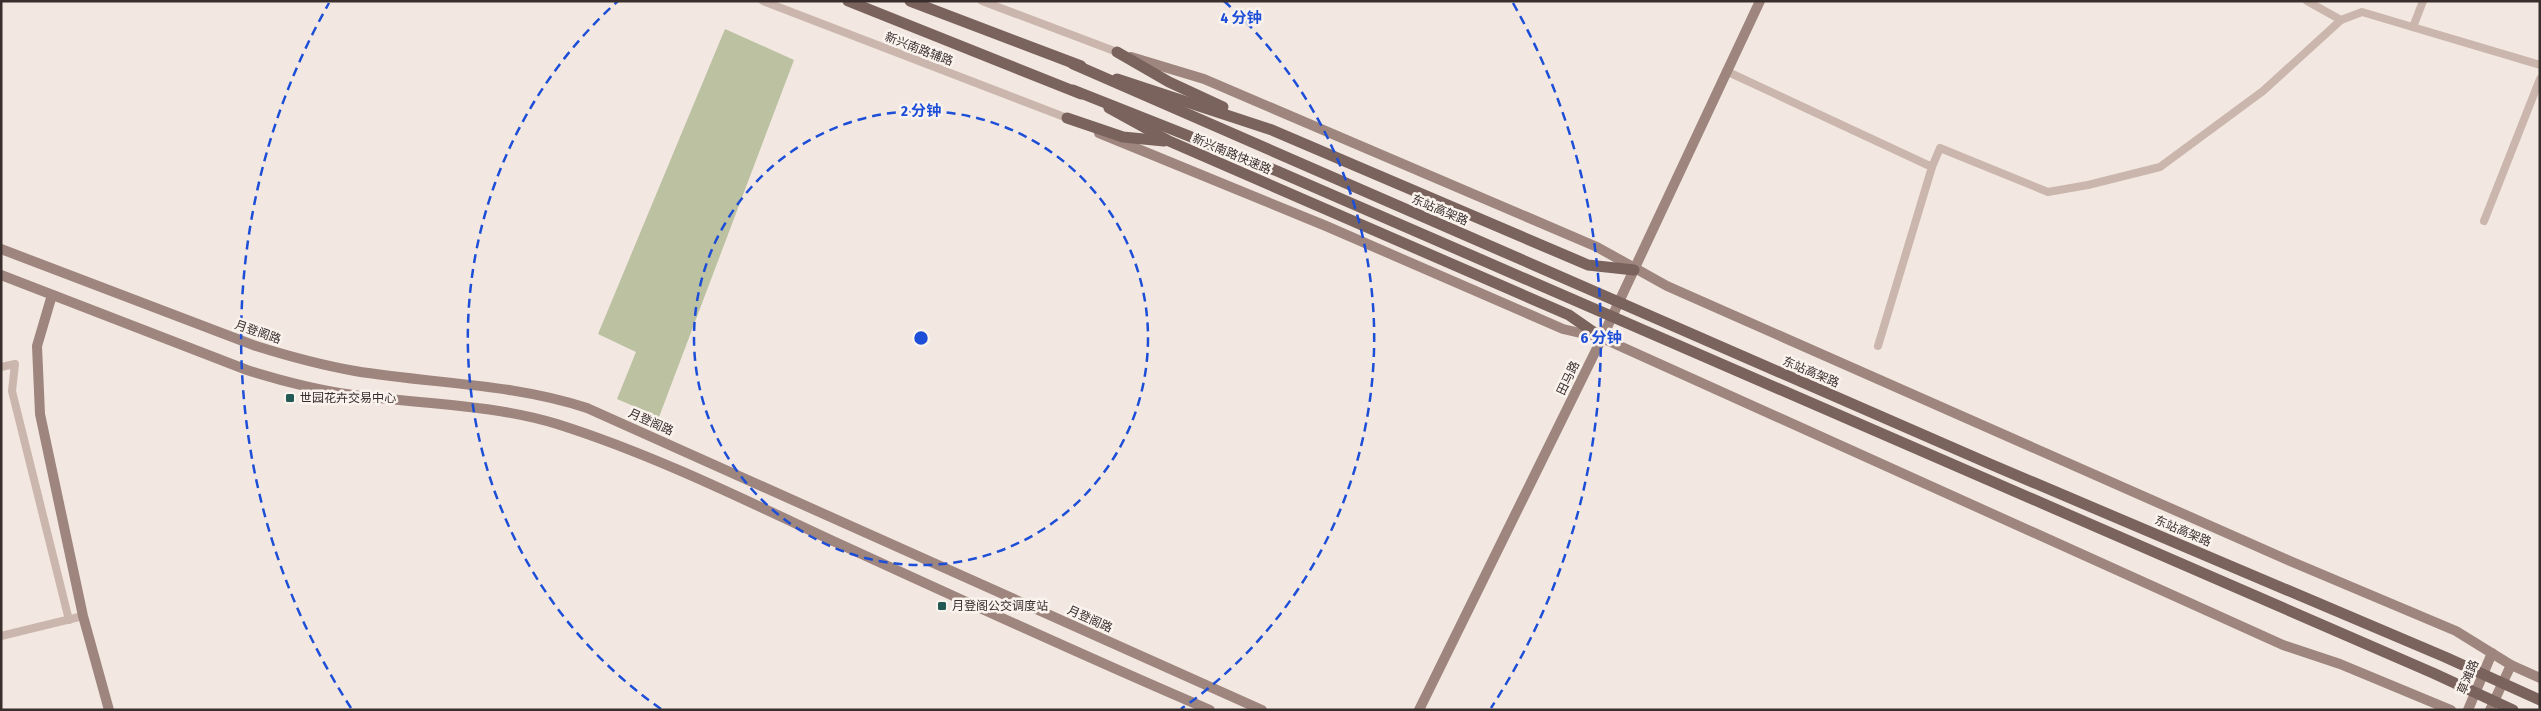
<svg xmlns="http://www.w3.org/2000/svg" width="2541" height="711" viewBox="0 0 2541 711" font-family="'Fira Sans Condensed','Noto Sans SC',sans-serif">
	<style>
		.green { fill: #bbc1a1 }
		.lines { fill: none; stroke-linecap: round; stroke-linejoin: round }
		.street { stroke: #cbb6ad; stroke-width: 8 }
		.secondary { stroke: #9e857e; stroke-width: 10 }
		.primary { stroke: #7a635d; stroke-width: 11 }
		.primary-bridge { stroke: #7a635d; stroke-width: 11 }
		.ring { fill: none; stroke: #1d4ed8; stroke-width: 2.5; stroke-dasharray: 9 6 }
		.poi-dot { fill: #225955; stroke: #faf2ed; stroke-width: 2 }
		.labels { text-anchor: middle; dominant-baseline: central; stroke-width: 5; stroke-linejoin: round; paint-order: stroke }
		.street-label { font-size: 12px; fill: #392e2b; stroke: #faf2ed }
		.poi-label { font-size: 12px; fill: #392e2b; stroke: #faf2ed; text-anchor: start }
		.centre { fill: #1d4ed8; stroke: #faf2ed; stroke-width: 2.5 }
		.ring-label { font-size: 15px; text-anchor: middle; font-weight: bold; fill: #1d4ed8; stroke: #faf2ed; stroke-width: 5; stroke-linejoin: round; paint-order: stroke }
	</style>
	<rect width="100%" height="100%" fill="#f2e8e1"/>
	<polygon class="green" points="725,29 794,60 659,417 617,399 636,352 598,334"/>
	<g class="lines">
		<g class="street">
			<polyline points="763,1 1067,118"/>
			<polyline points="982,1 1117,52"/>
			<polyline points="2307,1 2341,20"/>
			<polyline points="2413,27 2423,1"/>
			<polyline points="1726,71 1932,167 1878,346"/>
			<polyline points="1932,167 1940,148 2048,192 2088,185 2160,167 2263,91 2341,20 2362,12 2540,65"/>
			<polyline points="2484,221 2540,79"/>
			<polyline points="1,367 15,364 12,391 69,620"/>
			<polyline points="1,636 83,616"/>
		</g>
		<g class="secondary">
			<polyline points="1131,57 1204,79 1597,247 1667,286 2290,561 2456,631 2511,665 2540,678"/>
			<polyline points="1099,133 1326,226 1563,329 1602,338 2283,645 2340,664 2451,710"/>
			<path d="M1,249L256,346C288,356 321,365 355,371C434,384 510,383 587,408L1262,710"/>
			<path d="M1,275L247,370C282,381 317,390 353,395C421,404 491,404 557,424C652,454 743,499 833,541C958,598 1083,656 1210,710"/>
			<polyline points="52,295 37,346 40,414 83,616 109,710"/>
			<polyline points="1419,710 1602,338 1760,1"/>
			<polyline points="2468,710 2492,653"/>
			<polyline points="2490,710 2511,665"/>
		</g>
		<g class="primary">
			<polyline points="848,1 1081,94"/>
			<polyline points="910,1 1081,66"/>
			<polyline points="1117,52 1169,82 1223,107"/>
			<polyline points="1117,79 1272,130 1588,265 1634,270"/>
			<polyline points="1109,108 1169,141 1569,315 1602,338"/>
			<polyline points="1067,118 1123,137 1164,141"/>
		</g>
		<g class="primary-bridge">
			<polyline points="1073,64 1990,464 2445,657 2540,700"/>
			<polyline points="1073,90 1277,171 2433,673 2513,710"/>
		</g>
	</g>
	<g class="ring">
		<circle cx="921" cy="338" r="227"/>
		<path d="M661 709A453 453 0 0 1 618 1M1224 1A453 453 0 0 1 1181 709"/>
		<path d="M351 708A680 680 0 0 1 329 3M1513 3A680 680 0 0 1 1491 708"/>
	</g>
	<g class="poi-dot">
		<rect x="285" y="393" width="10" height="10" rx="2.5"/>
		<rect x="937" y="601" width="10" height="10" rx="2.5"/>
	</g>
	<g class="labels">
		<g class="street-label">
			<text transform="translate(919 49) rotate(21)">新兴南路辅路</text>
			<text transform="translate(1232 154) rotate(23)">新兴南路快速路</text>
			<text transform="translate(1440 210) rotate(23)">东站高架路</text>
			<text transform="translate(258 332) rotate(19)">月登阁路</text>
			<text transform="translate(1811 372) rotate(23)">东站高架路</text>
			<text transform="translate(1568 378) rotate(-64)">田马路</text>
			<text transform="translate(651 422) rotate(24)">月登阁路</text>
			<text transform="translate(2183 531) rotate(23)">东站高架路</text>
			<text transform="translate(1090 619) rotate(24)">月登阁路</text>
			<text transform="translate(2468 677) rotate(-67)">草滩路</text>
		</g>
		<g class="poi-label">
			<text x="300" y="398">世园花卉交易中心</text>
			<text x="952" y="606">月登阁公交调度站</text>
		</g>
	</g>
	<circle cx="921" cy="338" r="8" class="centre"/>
	<g class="ring-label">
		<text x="1241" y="23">4 分钟</text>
		<text x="921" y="116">2 分钟</text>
		<text x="1601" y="343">6 分钟</text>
	</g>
	<rect width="2541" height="711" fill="none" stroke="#392e2b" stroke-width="5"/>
</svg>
